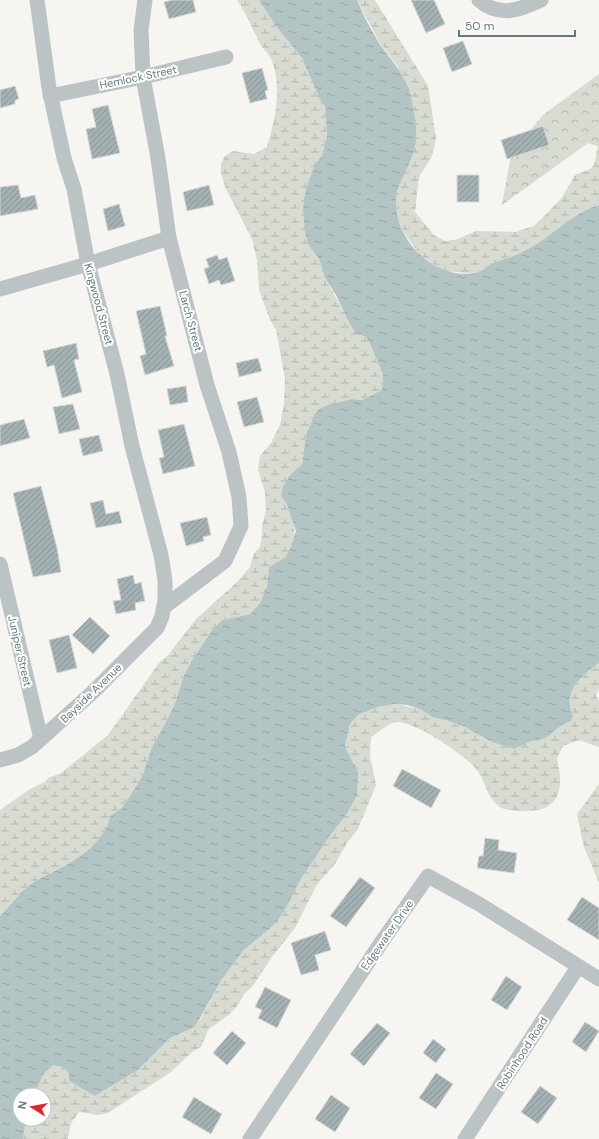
<svg xmlns="http://www.w3.org/2000/svg" width="599" height="1139" viewBox="0 0 599 1139" font-family="'DM Sans',sans-serif">
	<style>
		.forest { fill: url(#forest-crowns) }
		.wetland { fill: url(#wetland-marsh) }
		.water { fill: url(#water-ripples) }
		.building { fill: url(#building-hatch); stroke: #d7d7d5 }
		.lines { fill: none; stroke-linecap: round; stroke-linejoin: round }
		.minor { stroke: #bcc3c5; stroke-width: 15 }
		.labels { text-anchor: middle; dominant-baseline: central; stroke-width: 4; stroke-linejoin: round; paint-order: stroke }
		.street-label { font-size: 11px; fill: #617a7e; stroke: #fff }
	</style>
	<defs>
		<pattern id="forest-crowns" width="20" height="18" patternUnits="userSpaceOnUse"><rect width="20" height="18" fill="#d7dbd1"/><path d="M2 6a3 3 0 1 1 6 0M12 15a3 3 0 1 1 6 0" fill="none" stroke="#b2b7af"/></pattern>
		<pattern id="wetland-marsh" width="20" height="14" patternUnits="userSpaceOnUse"><rect width="20" height="14" fill="#d7dbd1"/><path d="M1 5h8M5 5V1M11 12h8M15 12V8" fill="none" stroke="#b2b7af"/></pattern>
		<pattern id="water-ripples" width="26" height="14" patternUnits="userSpaceOnUse"><rect width="26" height="14" fill="#b2c5c4"/><path d="M2 4q2-2 4 0t4 0M15 11q2-2 4 0t4 0" fill="none" stroke="#94a5a4"/></pattern>
		<pattern id="building-hatch" width="6" height="6" patternUnits="userSpaceOnUse"><rect width="6" height="6" fill="#a3b1b2"/><path d="M-1 1l2-2M0 6l6-6M5 7l2-2" fill="none" stroke="#889596"/></pattern>
	</defs>
	<rect width="100%" height="100%" fill="#f6f5f2"/>
	<polygon class="forest" points="599,74 599,147 588,143 502,205 511,154 543,115"/>
	<g class="wetland">
		<path d="M237,0H259L276,26L302,58L320,100L325,106L327,137L322,155L314,166L308,244L319,259L325,278L356,333L366,337L371,346L383,375L382,390L362,400L352,399L306,435L302,464L289,476L282,498C293,514 302,541 286,557C282,561 274,564 269,567L267,586L260,603L250,614L222,620L213,629L194,657L184,675L176,701L165,724L152,747L142,777L122,808L110,816C105,842 77,860 55,871C47,875 37,879 30,885C19,893 10,906 0,916V810L30,789L45,782L48,778L61,773L108,735L159,663L168,655L196,619L236,583L250,567L254,553L260,547L262,536V525L266,510L265,492L258,470L260,456L271,443L280,425L284,403L285,379L276,330L270,320L259,290L257,260L252,239L225,187L221,173V164L225,156L233,151L254,154L267,147C275,120 283,86 271,59C268,53 263,49 260,44C252,28 247,15 237,0Z"/>
		<polygon points="357,0 375,0 428,86 436,138 432,156 419,177 415,212 434,235 445,241 455,240 476,231 515,232 534,226 561,199 575,175 590,169 594,165 599,141 599,205 577,216 529,249 489,265 479,272 468,273 443,271 419,254 403,231 398,219 395,200 401,178 410,163 398,67 380,43"/>
		<path d="M599,663V689L596,695L599,701V747L579,740L563,746L557,758C564,789 561,812 523,811C516,810 506,811 500,807C486,797 486,781 476,769C466,755 414,721 397,722C389,722 378,733 371,737L370,756L376,785L358,829L347,843L335,864L316,886L295,928L272,957L252,987L244,994L238,1005L230,1014L208,1030L201,1047L192,1052L171,1072L108,1113L98,1115L79,1112L71,1123L68,1139H23L26,1119H44V1095H34L43,1075L53,1065L65,1068L69,1074L95,1096L138,1070L170,1038L194,1026L201,1018L222,979L243,951L276,923L285,910L301,879L329,837L347,814L358,772L345,748L350,724L358,715L378,707L395,704L420,709L432,717L445,720L463,726L492,742L514,749L529,742L546,738L562,725L571,721L573,716C562,692 581,676 599,663Z"/>
		<polygon points="599,784 599,883 583,844 577,814"/>
	</g>
	<path class="water" d="M259,0H357C363,15 371,29 379,43C391,60 406,75 411,97C416,122 420,137 410,162C405,175 396,186 396,201C395,241 437,283 478,272C483,271 486,266 491,264C503,259 518,255 530,248C553,235 573,213 599,205V663C581,676 562,692 573,716L571,721L562,725L546,738L529,742L514,749L492,742L463,726L445,720L432,717L420,709L407,705L395,704L378,707L358,715L350,724L345,747L358,772L357,795L347,814L329,837L301,879L285,910L276,923L243,951L222,979L200,1018L194,1027L170,1038L138,1070L95,1096L69,1081V1074L65,1068L53,1065L43,1075L34,1095H20V1119H26L23,1139H0V916C10,906 19,893 30,885C37,879 47,875 55,871C77,860 105,842 110,816L122,808L142,777L152,747L165,724L176,701L184,675L194,657L213,629L222,620L250,614L260,603L267,586L269,567L286,557L291,547L296,531L287,505L282,498V489L289,476L302,464L306,435L315,414L319,409L328,405L352,399L362,400L382,390L383,375L371,346L366,337L356,333L350,324L336,295L325,278L319,259L308,244L305,232L303,209L306,189L314,166L322,155L327,137L325,106L320,100L302,58L276,26Z"/>
	<g class="building">
		<polygon points="172,0 193,0 196,12 169,19 164,2"/>
		<polygon points="411,0 434,0 445,24 426,33"/>
		<polygon points="463,41 472,64 452,72 443,48"/>
		<polygon points="262,68 268,90 265,91 267,99 250,103 242,73"/>
		<polygon points="15,86 19,99 15,100 15,104 0,108 0,90"/>
		<polygon points="108,105 120,153 92,159 86,129 96,127 92,109"/>
		<polygon points="543,126 549,145 507,159 501,140"/>
		<rect x="457" y="175" width="22" height="27"/>
		<polygon points="18,185 21,198 35,195 38,209 0,216 0,187"/>
		<polygon points="209,185 214,205 187,211 183,192"/>
		<polygon points="119,204 125,226 108,231 103,209"/>
		<polygon points="217,255 219,260 227,257 235,281 221,285 219,280 209,284 204,269 209,267 206,259"/>
		<polygon points="160,306 167,336 165,336 174,366 145,375 140,356 146,354 136,311"/>
		<polygon points="76,343 79,359 74,360 82,392 62,398 54,365 47,367 43,351"/>
		<polygon points="258,358 262,371 239,377 236,363"/>
		<polygon points="186,386 188,402 170,405 167,389"/>
		<polygon points="257,397 264,422 244,427 237,402"/>
		<polygon points="73,404 80,429 59,434 53,407"/>
		<polygon points="24,419 30,438 0,446 0,425"/>
		<polygon points="184,424 195,466 163,474 159,458 164,457 158,430"/>
		<polygon points="99,435 103,451 83,456 79,439"/>
		<polygon points="41,486 57,548 61,572 33,577 13,493"/>
		<polygon points="103,500 106,514 119,511 122,523 96,528 90,503"/>
		<polygon points="207,517 211,535 203,537 204,541 186,546 180,523"/>
		<polygon points="133,575 135,584 141,582 145,601 135,603 136,610 116,614 113,601 121,600 117,579"/>
		<polygon points="90,617 110,636 93,654 72,635"/>
		<polygon points="69,635 77,668 57,673 49,640"/>
		<polygon points="402,769 441,790 431,808 393,786"/>
		<polygon points="485,838 499,840 498,850 517,853 514,873 477,868 479,856 483,856"/>
		<polygon points="360,877 375,888 346,927 330,916"/>
		<polygon points="582,897 599,908 599,940 567,920"/>
		<polygon points="325,931 331,950 315,955 319,970 301,975 291,943"/>
		<polygon points="506,976 522,987 507,1010 491,1000"/>
		<polygon points="265,987 291,1000 277,1028 258,1018 262,1010 255,1007"/>
		<polygon points="585,1022 599,1031 586,1052 572,1042"/>
		<polygon points="377,1023 390,1033 364,1066 350,1054"/>
		<polygon points="232,1031 246,1043 227,1065 213,1053"/>
		<polygon points="433,1039 446,1049 436,1063 423,1053"/>
		<polygon points="436,1073 453,1084 436,1109 419,1098"/>
		<polygon points="540,1086 557,1098 538,1124 521,1112"/>
		<polygon points="331,1095 350,1108 335,1132 315,1119"/>
		<polygon points="194,1097 222,1114 211,1134 182,1117"/>
	</g>
	<g class="lines">
		<g class="minor">
			<polyline points="145,0 141,30 143,77 158,158 169,238 207,385 229,452 239,497 241,526 225,561 164,607"/>
			<path d="M479,0C499,18 520,10 541,0"/>
			<polyline points="50,96 143,77 226,57"/>
			<polyline points="0,289 88,264 169,238"/>
			<polyline points="0,564 41,739"/>
			<polyline points="0,760 18,755 32,747 94,691 157,628 162,616 165,600 165,580 161,555 132,446 117,374 88,264 74,189 64,158 49,88 37,0"/>
			<polyline points="250,1139 383,940 428,876 479,904 599,979"/>
			<polyline points="465,1139 578,967"/>
		</g>
	</g>
	<g class="labels">
		<g class="street-label">
			<text transform="translate(138 77) rotate(-12)">Hemlock Street</text>
			<text transform="translate(99 304) rotate(75)">Kingwood Street</text>
			<text transform="translate(191 321) rotate(75)">Larch Street</text>
			<text transform="translate(20 651) rotate(77)">Juniper Street</text>
			<text transform="translate(91 693) rotate(-44)">Bayside Avenue</text>
			<text transform="translate(387 935) rotate(-55)">Edgewater Drive</text>
			<text transform="translate(522 1053) rotate(-57)">Robinhood Road</text>
		</g>
	</g>
	<g transform="translate(32 1107) rotate(281)"><circle r="19" fill="#ffffff" stroke="#c0cacb"/>
	<path d="M0-3L7 15L0 10L-7 15Z" fill="#e42530"/>
	<text y="-6" font-size="11" font-weight="bold" text-anchor="middle" fill="#617a7e">N</text>
	</g>
	<path d="M459 30v6h116v-6" fill="none" stroke="#617a7e" stroke-width="2"/>
	<text x="465" y="30" font-size="12" fill="#617a7e" stroke="#ffffff" stroke-width="3" paint-order="stroke">50 m</text>
</svg>
